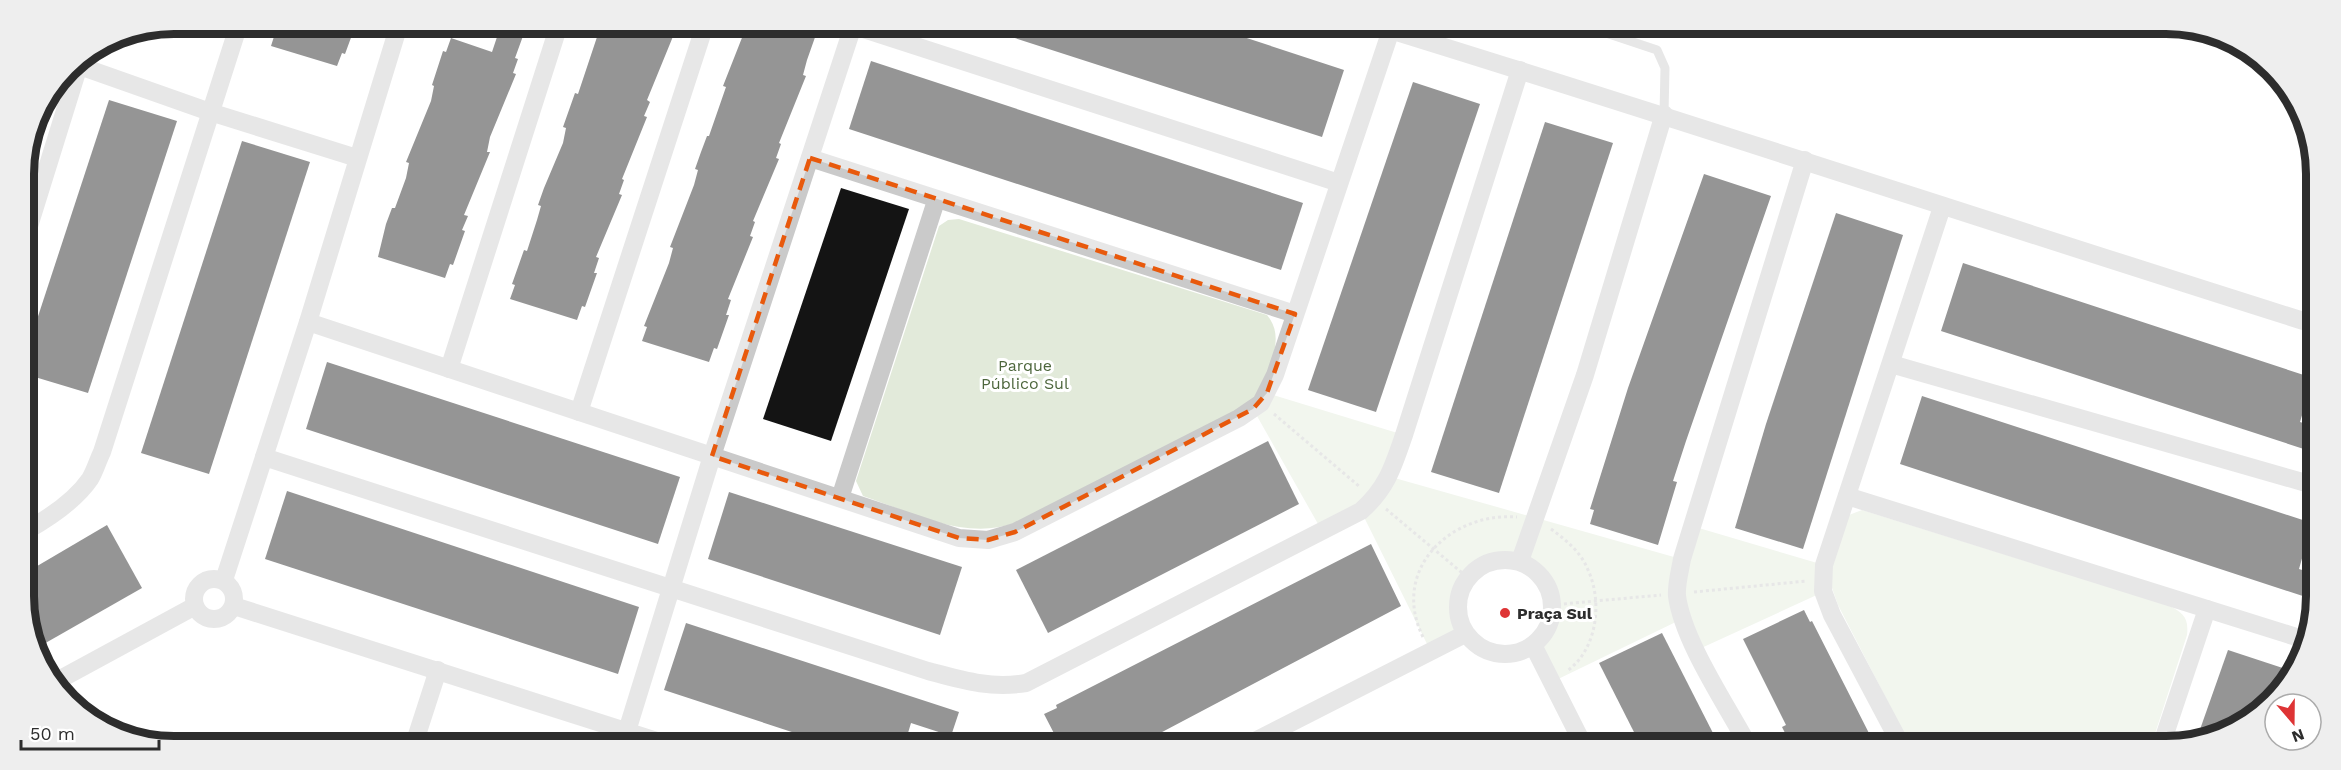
<svg xmlns="http://www.w3.org/2000/svg" width="2341" height="770" viewBox="0 0 2341 770" font-family="'Work Sans',sans-serif">
	<style>
		.green { fill: #e2eada }
		.building { fill: #141414 }
		.lines { fill: none; stroke-linecap: round; stroke-linejoin: round }
		.path { stroke: #cacaca; stroke-width: 3; stroke-dasharray: 3 3; stroke-linecap: butt }
		.lane { stroke: #cacaca; stroke-width: 9 }
		.street { stroke: #cacaca; stroke-width: 18 }
		.marked { fill: none; stroke: #e8590c; stroke-width: 4.5; stroke-dasharray: 12 8; stroke-linejoin: round }
		.poi-dot { fill: #de3435; stroke: #fff; stroke-width: 2 }
		.labels { text-anchor: middle; dominant-baseline: central; stroke-width: 6; stroke-linejoin: round; paint-order: stroke }
		.park-label { font-size: 16px; fill: #4d663c; stroke: #fff }
		.poi-label { font-size: 16px; font-weight: bold; fill: #2d2d2d; stroke: #fff; text-anchor: start }
		.rim { fill: none; stroke: #2d2d2d; stroke-width: 8 }
	</style>
	<rect width="100%" height="100%" fill="#fff"/>
	<path class="green" d="M959,219L1267,315C1287,339 1266,364 1267,393L1404,435L1391,477L1681,559L1692,526L1824,565L1849,515L1862,510L2168,605C2183,613 2189,617 2187,635L2151,746L1910,745L1838,605L1832,588L1697,650L1682,619L1552,682L1533,645C1590,585 1497,525 1465,582C1454,600 1456,616 1465,634L1431,652L1361,511L1322,531L1253,409L1015,523C964,541 911,512 863,496L856,481L939,226L948,220Z"/>
	<g class="building">
		<polygon points="278,24 356,24 345,54 342,53 337,66 271,46"/>
		<polygon points="501,25 527,25 515,58 518,59 513,73 516,74 490,137 487,152 490,152 464,215 468,216 462,230 465,231 453,265 450,264 445,278 378,257 386,224 392,208 395,208 406,178 409,163 406,162 431,101 434,86 432,85 443,51 446,52 451,38 492,52"/>
		<polygon points="601,25 674,25 671,33 674,34 647,100 650,102 644,116 647,117 622,179 624,180 619,194 622,195 596,257 599,258 594,273 597,273 585,307 582,306 577,320 510,299 515,285 512,284 524,250 527,251 537,220 541,206 538,205 544,188 563,143 566,128 563,127 575,93 578,94"/>
		<polygon points="747,25 819,26 807,60 803,75 806,76 779,143 781,144 776,158 779,159 753,221 755,222 750,236 753,237 728,299 731,300 726,315 729,315 717,349 714,348 709,362 642,341 647,327 644,326 669,263 673,248 670,247 694,185 698,170 695,169 701,152 707,136 709,136 726,87 723,86"/>
		<polygon points="991,26 1062,26 1077,31 1077,26 1213,27 1344,70 1322,137 990,30"/>
		<polygon points="871,61 1303,203 1281,270 849,129"/>
		<polygon points="1413,82 1480,104 1376,412 1308,390"/>
		<polygon points="109,100 177,121 88,393 25,374 25,356"/>
		<polygon points="1545,122 1613,143 1499,493 1431,472"/>
		<polygon points="242,141 310,162 209,474 141,453"/>
		<polygon points="1704,174 1771,196 1686,441 1673,481 1677,482 1658,545 1590,524 1594,510 1590,509 1628,388"/>
		<polygon points="841,188 909,209 831,441 763,419"/>
		<polygon points="1836,213 1903,235 1803,549 1735,528 1766,424"/>
		<polygon points="1963,263 2313,378 2300,422 2313,426 2313,452 1941,331"/>
		<polygon points="327,362 680,477 658,544 306,429"/>
		<polygon points="1922,396 2312,523 2299,569 2312,573 2312,599 1900,464"/>
		<polygon points="1268,441 1299,504 1048,633 1016,570"/>
		<polygon points="287,491 639,607 618,674 265,559"/>
		<polygon points="729,492 962,567 940,635 708,559"/>
		<polygon points="107,525 142,588 42,645 27,617 27,572"/>
		<polygon points="1371,544 1401,606 1147,740 1146,738 1136,743 1059,743 1044,714 1057,708 1056,705"/>
		<polygon points="1804,610 1810,622 1812,621 1875,745 1791,745 1782,727 1786,725 1743,639"/>
		<polygon points="686,623 959,712 951,736 911,723 905,743 812,742 800,739 801,735 664,690"/>
		<polygon points="1662,633 1715,737 1700,745 1640,744 1599,663"/>
		<polygon points="2228,650 2295,672 2291,679 2258,715 2197,738"/>
	</g>
	<g class="lines">
		<g class="path">
			<polyline points="1274,414 1360,487"/>
			<polyline points="1386,509 1467,577"/>
			<path d="M1551,529C1566,540 1581,552 1588,570C1603,602 1597,650 1567,671"/>
			<polyline points="1694,592 1807,581"/>
			<polyline points="1552,605 1661,595"/>
			<path d="M1423,637C1390,570 1450,512 1517,517"/>
		</g>
		<polyline class="lane" points="1591,28 1657,50 1665,68 1664,114"/>
		<g class="street">
			<polyline points="854,26 1339,183"/>
			<path d="M1380,27C1692,123 2002,226 2313,324"/>
			<polyline points="74,64 210,112 357,158"/>
			<polyline points="810,158 1295,314"/>
			<polyline points="25,239 81,59"/>
			<polyline points="308,322 959,538 988,540 1015,532 1239,418 1261,403 1275,375 1391,30"/>
			<polyline points="1891,364 2313,485"/>
			<polyline points="449,369 559,25"/>
			<polyline points="579,412 705,25"/>
			<path d="M264,457L928,671C962,680 990,689 1026,683L1361,511C1387,488 1393,467 1404,435L1520,70"/>
			<polyline points="1847,496 2309,641"/>
			<polyline points="840,498 936,201"/>
			<path d="M26,531C49,518 75,501 90,479C95,471 98,460 102,452L239,24"/>
			<circle cx="1505" cy="607" r="47"/>
			<polyline points="1520,561 1585,375 1664,114"/>
			<circle cx="214" cy="599" r="20"/>
			<polyline points="224,580 308,322 399,25"/>
			<polyline points="234,606 660,742"/>
			<polyline points="1533,645 1583,744"/>
			<polyline points="55,682 195,606"/>
			<polyline points="627,731 712,456 853,26"/>
			<polyline points="415,741 438,670"/>
			<polyline points="1251,743 1465,634"/>
			<path d="M1748,745C1726,704 1683,641 1677,596C1676,585 1680,571 1682,559L1805,160"/>
			<polyline points="1901,745 1832,615 1823,591 1824,565 1942,207"/>
			<polyline points="2161,746 2207,609"/>
		</g>
	</g>
	<path d="M0 0H2341V770H0ZM810,158L1295,314L1267,393L1253,409L1015,532L988,540L959,538L712,456Z" fill="#fff" fill-opacity=".55" fill-rule="evenodd"/>
	<path class="marked" d="M810,158L1295,314L1267,393L1253,409L1015,532L988,540L959,538L712,456Z"/>
	<circle class="poi-dot" cx="1505" cy="613" r="6"/>
	<g class="labels">
		<g class="park-label">
			<text x="1025" y="365">Parque<tspan x="1025" dy="18">Público Sul</tspan></text>
		</g>
		<g class="poi-label">
			<text x="1517" y="613">Praça Sul</text>
		</g>
	</g>
	<path d="M0 0H2341V770H0ZM174 34H2166A140 140 0 0 1 2306 174V596A140 140 0 0 1 2166 736H174A140 140 0 0 1 34 596V174A140 140 0 0 1 174 34Z" fill="#eee" fill-rule="evenodd"/>
	<path class="rim" d="M174 34H2166A140 140 0 0 1 2306 174V596A140 140 0 0 1 2166 736H174A140 140 0 0 1 34 596V174A140 140 0 0 1 174 34Z"/>
	<g transform="translate(2293 722) rotate(160)"><circle r="28" fill="#ffffff" stroke="#ababab" stroke-width="1.5"/>
	<path d="M0-4.5L10 22L0 15L-10 22Z" fill="#de3435"/>
	<text y="-9" font-size="16" font-weight="bold" text-anchor="middle" fill="#2d2d2d">N</text>
	</g>
	<path d="M21 740v9h138v-9" fill="none" stroke="#2d2d2d" stroke-width="3"/>
	<text x="30" y="740" font-size="18" fill="#2d2d2d" stroke="#ffffff" stroke-width="4.5" paint-order="stroke">50 m</text>
</svg>
